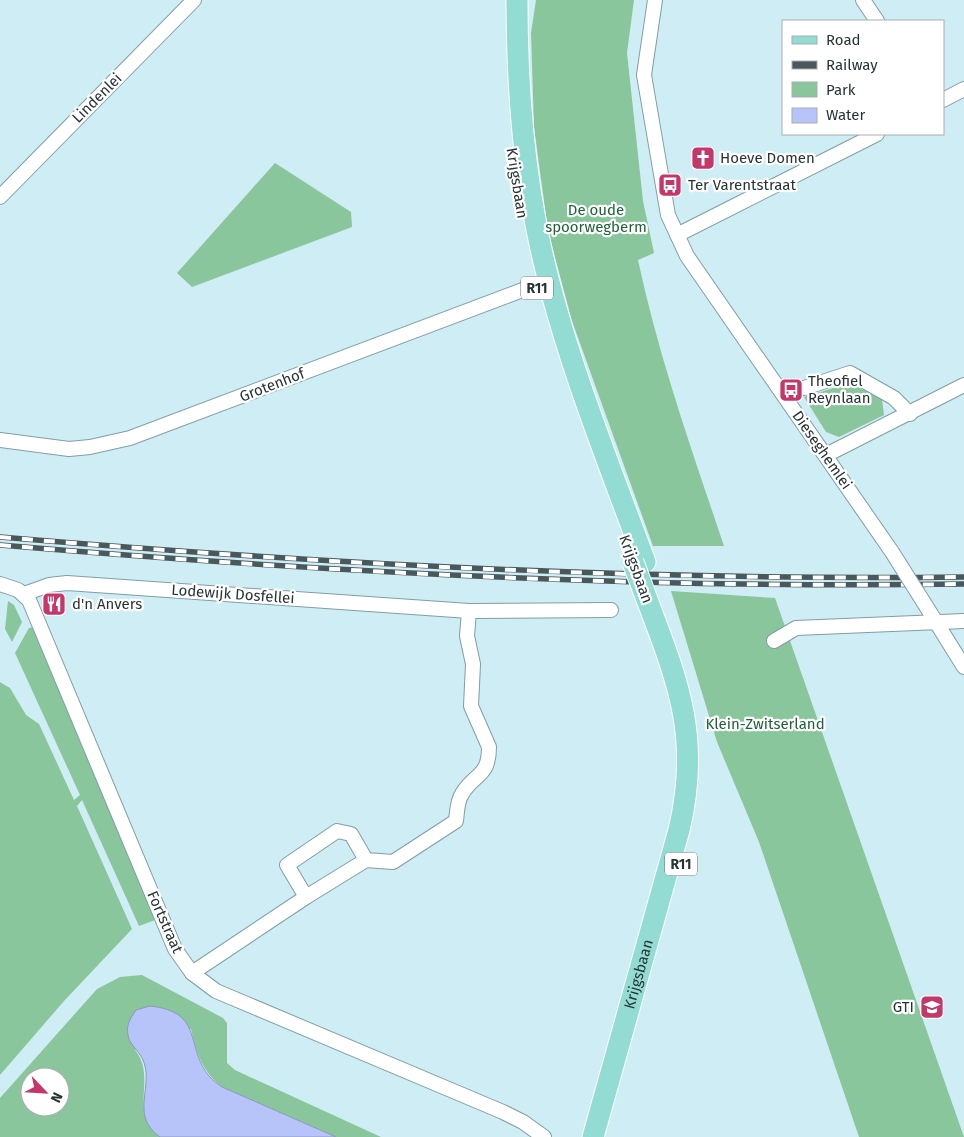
<svg xmlns="http://www.w3.org/2000/svg" width="964" height="1137" viewBox="0 0 964 1137" font-family="'Fira Sans',sans-serif">
	<style>
		.green { fill: #89c69b; fill-rule: evenodd }
		.water { fill: #b7c4fa; stroke: #8c98bf }
		.lines { fill: none; stroke-linecap: round; stroke-linejoin: round }
		.minor-casing { stroke: #819ea4; stroke-width: 16 }
		.primary-casing { stroke: #fff; stroke-width: 23 }
		.minor { stroke: #fff; stroke-width: 14 }
		.primary { stroke: #93dcd3; stroke-width: 21 }
		.rail-casing { stroke: #49585c; stroke-width: 5.5 }
		.rail { stroke: #fff; stroke-width: 4; stroke-dasharray: 11; stroke-linecap: butt }
		.minor-bridge-casing { stroke: #819ea4; stroke-width: 16; stroke-linecap: butt }
		.primary-bridge-casing { stroke: #fff; stroke-width: 23; stroke-linecap: butt }
		.minor-bridge { stroke: #fff; stroke-width: 14 }
		.primary-bridge { stroke: #93dcd3; stroke-width: 21 }
		.labels { text-anchor: middle; dominant-baseline: central; stroke-width: 4.5; stroke-linejoin: round; paint-order: stroke }
		.shield { fill: #fff; stroke: #687072; stroke-width: 1 }
		.shield-label { font-size: 14px; font-weight: bold; fill: #283336 }
		.street-label { font-size: 15px; fill: #283336; stroke: #fff }
		.poi-label { font-size: 15px; fill: #283336; stroke: #fff; text-anchor: start }
		.park-label { font-size: 15px; fill: #1e6239; stroke: #fff }
	</style>
	<rect width="100%" height="100%" fill="#cfedf4"/>
	<g class="green">
		<path d="M536,0H634L627,53L643,201L654,253L638,260C659,358 692,451 724,546H653L572,321L548,231L534,127L531,33Z"/>
		<polygon points="275,163 351,212 352,227 192,287 177,273"/>
		<polygon points="850,383 882,399 884,415 839,437 826,432 804,397"/>
		<polygon points="671,591 775,598 964,1137 859,1137 759,842 717,742"/>
		<polygon points="8,601 14,605 22,622 12,642 5,629"/>
		<polygon points="33,627 155,920 139,926 82,800 77,806 132,929 64,1001 0,1075 0,682 10,688 26,715 39,724 74,800 80,795 15,653 29,628"/>
		<path d="M142,975L223,1018L227,1023V1063L235,1070L381,1137H336L222,1087C203,1072 196,1053 191,1029L135,1050C158,1078 127,1113 160,1137H0V1098L97,989L120,977ZM30,1077H60V1107H30Z"/>
	</g>
	<path class="water" d="M150,1006C205,1012 184,1047 210,1077C213,1081 218,1084 222,1087L336,1137H160C128,1114 156,1085 142,1058C138,1050 129,1044 128,1035C126,1025 130,1019 136,1010Z"/>
	<g class="lines">
		<g class="minor-casing">
			<g id="minor">
				<polyline points="655,0 644,75 668,215 687,256 892,552"/>
				<polyline points="863,0 877,21"/>
				<polyline points="943,100 964,89"/>
				<polyline points="0,197 194,0"/>
				<polyline points="677,235 877,134"/>
				<polyline points="804,388 850,373 894,398 910,414"/>
				<polyline points="0,440 69,449 90,447 130,438 536,285"/>
				<polyline points="826,455 964,385"/>
				<polyline points="0,584 18,590 29,600 175,949 192,973 216,991 503,1112 523,1122 544,1137"/>
				<polyline points="24,594 49,585 67,583 469,611 611,610"/>
				<polyline points="926,606 964,667"/>
				<polyline points="774,641 796,628 964,621"/>
				<path d="M366,860L351,834L337,831L287,865L306,897L366,860L393,862L456,821C457,813 457,801 462,794C474,773 489,778 489,747L471,706L473,664L467,636L469,611"/>
				<polyline points="192,973 306,897"/>
			</g>
		</g>
		<g class="primary-casing">
			<g id="primary">
				<path d="M517,0C517,83 523,168 541,249C565,356 607,459 645,562"/>
				<path id="s1" d="M593,1137L679,830C702,734 676,677 643,589"/>
			</g>
		</g>
		<use href="#minor" class="minor"/>
		<use href="#primary" class="primary"/>
		<g class="rail-casing">
			<g id="rail">
				<path d="M0,537C320,564 642,581 964,577"/>
				<path d="M0,545C320,572 642,589 964,584"/>
			</g>
		</g>
		<use href="#rail" class="rail"/>
		<g class="minor-bridge-casing">
			<polyline id="minor-bridge" points="892,552 926,606"/>
		</g>
		<g class="primary-bridge-casing">
			<polyline id="primary-bridge" points="633,562 643,589"/>
		</g>
		<use href="#minor-bridge" class="minor-bridge"/>
		<use href="#primary-bridge" class="primary-bridge"/>
	</g>
	<defs>
		<g id="church-square" transform="scale(1.25)"><rect x="-9" y="-9" width="18" height="18" rx="4" fill="#c43769" stroke="#fff"/><path d="M-1.2-6h2.4v3.5h3.3v2.4h-3.3V6h-2.4V-.1h-3.3v-2.4h3.3Z" fill="#fff"/></g>
		<g id="bus-square" transform="scale(1.25)"><rect x="-9" y="-9" width="18" height="18" rx="4" fill="#c43769" stroke="#fff"/><path d="M-5-6H5V4H4V6H2V4H-2V6H-4V4H-5ZM-3.5-4V0h7V-4ZM-3.5 1.2v1.5H-2V1.2ZM2 1.2v1.5H3.5V1.2Z" fill="#fff"/></g>
		<g id="restaurant-square" transform="scale(1.25)"><rect x="-9" y="-9" width="18" height="18" rx="4" fill="#c43769" stroke="#fff"/><path d="M-5-6h1v4h1v-4h1v4h1v-4h1v5L-1.5 .5V6h-2V.5L-5-1ZM5-6V6H3V1.5H1.5Q1.5-4 5-6Z" fill="#fff"/></g>
		<g id="school-square" transform="scale(1.25)"><rect x="-9" y="-9" width="18" height="18" rx="4" fill="#c43769" stroke="#fff"/><path d="M0-5L7-2L0 1L-7-2ZM-4 1L0 2.5L4 1V4Q0 6-4 4Z" fill="#fff"/></g>
	</defs>
	<g fill-rule="evenodd">
		<use href="#church-square" x="703" y="158"/>
		<use href="#bus-square" x="670" y="185"/>
		<use href="#bus-square" x="791" y="390"/>
		<use href="#restaurant-square" x="54" y="604"/>
		<use href="#school-square" x="932" y="1007"/>
	</g>
	<g class="labels">
		<g class="shield">
			<rect x="521" y="276.5" width="32" height="23" rx="4"/>
			<rect x="665" y="852.5" width="32" height="23" rx="4"/>
		</g>
		<g class="shield-label">
			<text x="537" y="288">R11</text>
			<text x="681" y="864">R11</text>
		</g>
		<g class="street-label">
			<text transform="translate(97 98) rotate(-45)">Lindenlei</text>
			<text transform="translate(517 183) rotate(81)">Krijgsbaan</text>
			<text transform="translate(272 385) rotate(-21)">Grotenhof</text>
			<text transform="translate(822 450) rotate(55)">Dieseghemlei</text>
			<text transform="translate(636 569) rotate(70)">Krijgsbaan</text>
			<text transform="translate(233 594) rotate(4)">Lodewijk Dosfellei</text>
			<text transform="translate(165 922) rotate(66)">Fortstraat</text>
			<text stroke="none"><textPath href="#s1" startOffset="169">Krijgsbaan</textPath></text>
		</g>
		<g class="poi-label">
			<text x="720" y="158">Hoeve Domen</text>
			<text x="688" y="185">Ter Varentstraat</text>
			<text x="808" y="381">Theofiel<tspan x="808" dy="17">Reynlaan</tspan></text>
			<text x="72" y="604">d'n Anvers</text>
			<text x="914" y="1007" text-anchor="end">GTI</text>
		</g>
		<g class="park-label">
			<text x="596" y="210">De oude<tspan x="596" dy="17">spoorwegberm</tspan></text>
			<text x="765" y="724">Klein-Zwitserland</text>
		</g>
	</g>
	<rect x="782" y="20" width="162" height="115" fill="#ffffff" stroke="#a9adaf"/>
	<rect x="792" y="36" width="25" height="8" fill="#93dcd3" stroke="#a9adaf"/>
	<text x="826" y="45" font-size="15" fill="#283336">Road</text>
	<rect x="792" y="61" width="25" height="8" fill="#49585c" stroke="#a9adaf"/>
	<text x="826" y="70" font-size="15" fill="#283336">Railway</text>
	<rect x="792" y="82" width="25" height="15" fill="#89c69b" stroke="#a9adaf"/>
	<text x="826" y="95" font-size="15" fill="#283336">Park</text>
	<rect x="792" y="108" width="25" height="15" fill="#b7c4fa" stroke="#a9adaf"/>
	<text x="826" y="120" font-size="15" fill="#283336">Water</text>
	<g transform="translate(45 1092) rotate(115)"><circle r="24" fill="#ffffff" stroke="#a9adaf"/>
	<path d="M0-4L9 19L0 12L-9 19Z" fill="#c43769"/>
	<text y="-8" font-size="14" font-weight="bold" text-anchor="middle" fill="#283336">N</text>
	</g>
</svg>
